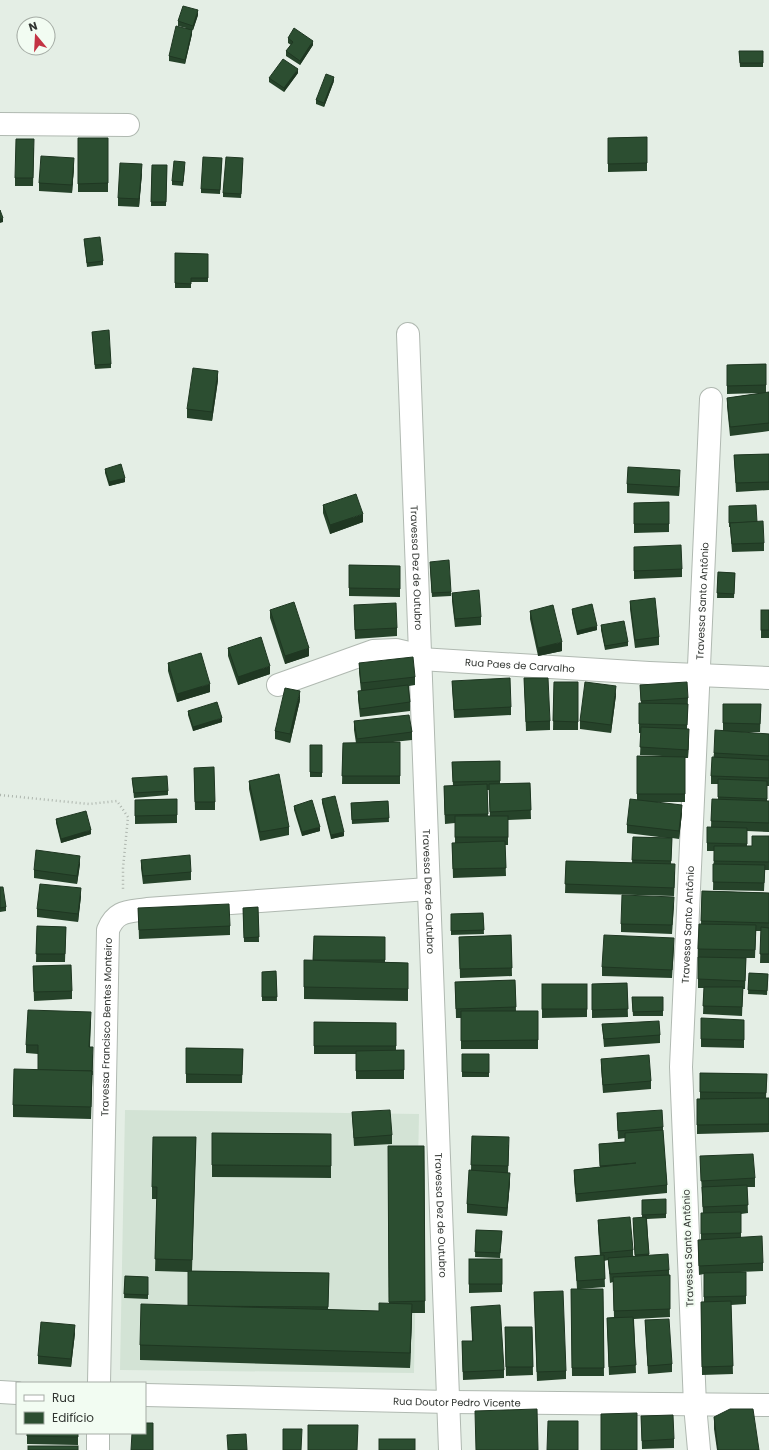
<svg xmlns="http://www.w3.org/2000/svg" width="769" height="1450" viewBox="0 0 769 1450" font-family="Poppins,sans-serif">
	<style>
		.built { fill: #d3e3d5 }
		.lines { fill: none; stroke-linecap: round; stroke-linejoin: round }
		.minor-casing { stroke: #b0b9b1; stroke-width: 24 }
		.path { stroke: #adb5ad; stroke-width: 2.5; stroke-dasharray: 1 3; stroke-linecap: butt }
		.minor { stroke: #fff; stroke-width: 22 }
		.wall { fill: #26432a; fill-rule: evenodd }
		.shaded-wall { fill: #1f3722 }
		.building { fill: #2c4e31; stroke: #1f3722 }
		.labels { text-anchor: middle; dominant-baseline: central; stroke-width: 4; stroke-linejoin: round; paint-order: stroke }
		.street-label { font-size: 10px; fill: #313531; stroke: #f2fcf2 }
	</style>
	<rect width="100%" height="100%" fill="#e4eee5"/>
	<polygon class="built" points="125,1110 419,1114 414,1373 120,1370"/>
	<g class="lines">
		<g class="minor-casing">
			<g id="minor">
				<polyline points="0,124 128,125"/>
				<path id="s1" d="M408,334L450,1450"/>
				<path id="s2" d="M278,685L373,651L396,650L409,653L420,659L649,673L769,678"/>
				<path id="s3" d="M99,1383L108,930C116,910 128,912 147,909L428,889"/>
				<polyline points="0,1392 17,1393"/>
				<path id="s4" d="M145,1395L449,1402L769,1405"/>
				<polyline points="98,1450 98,1433"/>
				<path id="s5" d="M699,1450L695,1405L681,1067L711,399"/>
			</g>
		</g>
		<polyline class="path" points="0,795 89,804 117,801 128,817 123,868 123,890"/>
		<use href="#minor" class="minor"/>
	</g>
	<g class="wall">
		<polygon points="198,15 193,30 192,30 192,34 185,64 169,61 169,56 186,28 178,26 178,21"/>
		<polygon points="288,38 313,45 300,65 286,56 286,51 291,45 288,43"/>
		<polygon points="739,51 763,51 763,67 740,67"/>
		<polygon points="298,73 284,92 269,82 269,78"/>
		<polygon points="334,81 324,107 316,104 316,100"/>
		<polygon points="647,137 647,171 608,172 608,138"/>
		<rect x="78" y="138" width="30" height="54"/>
		<polygon points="34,147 33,186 15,186 15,178"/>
		<polygon points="222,158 220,194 201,193 201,189"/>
		<polygon points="243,162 241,198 223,197 223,193"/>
		<polygon points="152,165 167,165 166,206 151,206"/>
		<polygon points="185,166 183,186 172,185 172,181"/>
		<polygon points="74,167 72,193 39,191 39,183"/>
		<polygon points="142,173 139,207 118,206 118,198"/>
		<polygon points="84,239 103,261 103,265 87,267"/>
		<polygon points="175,253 208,254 208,282 191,282 191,288 175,288"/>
		<polygon points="92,332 111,364 111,368 95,369"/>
		<polygon points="766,364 766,393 769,392 769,431 730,436 727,406 727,398 761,393 727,394 727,365"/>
		<polygon points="218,380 212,421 187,418 187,409"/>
		<polygon points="769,454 769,490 736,492 734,455"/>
		<polygon points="105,469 125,482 109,486 105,473"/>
		<polygon points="680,479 679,496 627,493 627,484"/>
		<polygon points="669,502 669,532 634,533 634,503"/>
		<polygon points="323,505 363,522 330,534 323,513"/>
		<polygon points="729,506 757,522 764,543 764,551 732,552 730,527 729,527"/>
		<polygon points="634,547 682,569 682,577 634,579"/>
		<polygon points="349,565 400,566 400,597 349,596"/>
		<polygon points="430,566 451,592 451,596 432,597"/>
		<polygon points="718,572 735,573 734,598 717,598"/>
		<polygon points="452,593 481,617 481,625 455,627 452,601"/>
		<polygon points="630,601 659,637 659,645 635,648 630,609"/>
		<polygon points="354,605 397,628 397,636 355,639"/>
		<polygon points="572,609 597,630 577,635 572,613"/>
		<polygon points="270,610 309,656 285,664 270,618"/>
		<rect x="761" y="610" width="8" height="28"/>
		<polygon points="530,611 562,651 538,656 530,619"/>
		<polygon points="601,625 628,642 628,646 605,650 601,630"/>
		<polygon points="228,648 270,674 238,685 228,656"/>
		<polygon points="168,663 210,692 177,702 168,671"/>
		<polygon points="359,663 415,677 415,685 409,686 410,702 410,711 360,717 358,699 358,691 361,691 359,672"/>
		<polygon points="524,678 550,721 550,730 526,731"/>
		<polygon points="452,681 511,707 511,715 454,718"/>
		<polygon points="554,682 578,682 578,730 553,730"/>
		<polygon points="640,685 688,698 687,729 689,738 688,758 685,758 685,802 657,802 682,813 679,839 672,838 671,864 675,873 674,896 565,893 566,861 632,863 633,837 667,838 627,833 627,825 637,800 637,756 662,756 640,755 641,733 639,733 639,703 641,703"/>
		<polygon points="616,695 611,733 580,729 580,721"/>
		<polygon points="300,700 290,743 275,739 275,731"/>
		<polygon points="723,704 761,704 760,732 740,732 769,734 769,786 767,786 767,801 769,801 769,832 747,831 747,846 752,846 769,836 769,870 765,870 764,891 713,890 714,851 707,851 707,843 711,827 712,799 718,799 718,784 711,784 711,776 714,753 723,731"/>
		<polygon points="188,711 222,722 193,731 188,715"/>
		<polygon points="354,721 412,732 412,740 393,742 400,742 400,784 342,784 343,743 356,743 354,730"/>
		<rect x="310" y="745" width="12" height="32"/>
		<path d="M500,761V784L530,783L531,819L508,820V845H505L506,876L453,878L452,843H455V823L445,824L444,795V786H453L452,762ZM487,790H489L490,816H488Z"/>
		<polygon points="194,768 215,802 215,810 195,810"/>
		<polygon points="132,778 168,791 168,795 134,798"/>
		<polygon points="249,781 289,827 289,835 260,841 249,789"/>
		<polygon points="177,799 177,823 135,824 135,800"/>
		<polygon points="322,799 344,836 331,839 322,803"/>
		<polygon points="388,801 389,822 352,824 351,803"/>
		<polygon points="294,806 320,831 302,836 294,810"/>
		<polygon points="56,819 91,834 61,843 56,823"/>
		<polygon points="141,860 191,872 191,880 143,884 141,868"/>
		<polygon points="80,864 77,884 34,878 34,870"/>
		<polygon points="0,887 6,907 6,911 0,912"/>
		<polygon points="702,891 769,893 769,963 760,963 761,931 756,931 755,958 746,958 745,989 743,989 742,1016 703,1014 704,988 698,988 698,949 701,924"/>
		<polygon points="81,896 78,922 37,917 37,909"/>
		<polygon points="674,905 672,934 621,932 621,924"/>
		<polygon points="258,907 259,942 244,942 243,908"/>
		<polygon points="138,908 230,926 230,935 139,939"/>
		<polygon points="483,913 484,934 451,935 451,914"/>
		<polygon points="37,926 66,927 65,962 36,962"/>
		<polygon points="511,935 512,976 460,978 459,937"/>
		<polygon points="314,936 385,937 385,962 408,963 408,1001 304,999 304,960 313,961"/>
		<polygon points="674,947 672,978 602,976 602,967"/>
		<polygon points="33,966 72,991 72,999 34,1001"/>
		<polygon points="276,971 277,1001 262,1001 262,972"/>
		<polygon points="749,973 768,974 767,995 748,994"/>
		<polygon points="515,980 516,1011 538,1011 538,1049 461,1049 461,1018 456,1018 455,982"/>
		<polygon points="627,983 628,1017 592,1018 592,984"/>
		<polygon points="542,984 587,984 587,1017 542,1018"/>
		<polygon points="632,997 663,997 663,1016 633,1016"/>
		<polygon points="744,1020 744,1048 701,1047 701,1039"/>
		<polygon points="91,1021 90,1047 93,1056 91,1119 13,1117 13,1105 38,1070 38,1054 26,1053 26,1045"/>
		<polygon points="314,1022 396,1023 396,1050 404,1050 404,1079 356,1079 356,1054 314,1054"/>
		<polygon points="602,1024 660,1035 660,1043 604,1047"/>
		<polygon points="186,1048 243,1049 242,1083 186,1083"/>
		<rect x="462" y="1054" width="27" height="23"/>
		<polygon points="601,1059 651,1081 651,1089 603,1093 601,1067"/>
		<polygon points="700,1073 767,1074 766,1098 769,1098 769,1132 697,1134 697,1099 700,1099"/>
		<polygon points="352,1112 392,1135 392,1144 354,1146"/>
		<polygon points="617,1113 663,1127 663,1135 667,1185 667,1193 576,1202 574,1179 574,1170 600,1167 599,1144 625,1142 625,1138 618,1139"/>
		<polygon points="212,1133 331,1134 331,1178 212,1177"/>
		<polygon points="472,1136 509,1145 508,1173 510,1182 507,1216 467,1213 467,1204 471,1170"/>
		<polygon points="196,1137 192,1271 329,1273 328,1310 379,1311 389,1303 388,1146 424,1146 425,1313 412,1313 410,1368 140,1360 140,1345 188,1306 188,1272 155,1271 157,1199 152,1199 152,1187"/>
		<polygon points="700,1156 755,1178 755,1187 747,1187 748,1213 741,1214 741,1237 763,1263 763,1271 740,1272 746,1272 746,1304 731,1305 733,1374 702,1375 701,1302 704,1302 704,1274 699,1275 698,1248 698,1240 701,1240 701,1213 703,1213"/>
		<polygon points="642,1200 666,1214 666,1218 647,1219 649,1255 669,1270 670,1317 634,1319 636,1373 609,1375 607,1318 614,1317 613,1282 610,1283 608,1260 604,1261 605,1287 580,1289 603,1289 604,1376 572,1376 571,1289 577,1289 575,1257 600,1256 598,1228 598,1220 633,1250 633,1256 635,1256 633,1222 642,1217"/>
		<polygon points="476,1230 502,1231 500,1258 475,1257"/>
		<polygon points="469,1259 502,1259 502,1292 469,1293"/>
		<polygon points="125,1276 148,1277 148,1299 124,1298"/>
		<polygon points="534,1292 566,1371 566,1379 537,1381"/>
		<polygon points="471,1307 504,1370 504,1378 463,1380 462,1341 472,1341"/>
		<polygon points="645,1320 672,1364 672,1372 648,1374"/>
		<polygon points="505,1327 532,1327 533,1375 506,1376"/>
		<polygon points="75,1333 71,1367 38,1364 38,1356"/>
		<polygon points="641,1416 674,1439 674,1448 642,1449"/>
		<polygon points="714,1417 759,1450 717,1450 714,1429"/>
		<polygon points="27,1433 78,1433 78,1445 27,1444"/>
	</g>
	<g class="shaded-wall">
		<polygon points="198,10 198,15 193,30 193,26"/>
		<polygon points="192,30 192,34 185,64 185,60"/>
		<polygon points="313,41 313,45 300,65 300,61"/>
		<polygon points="298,69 298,73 284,92 284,88"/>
		<polygon points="334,77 334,81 324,107 324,103"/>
		<polygon points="74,158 74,167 72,193 72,185"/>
		<polygon points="142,164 142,173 139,207 139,199"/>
		<polygon points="3,218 3,222 0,223 0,219"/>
		<polygon points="218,371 218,380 212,421 212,412"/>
		<polygon points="680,470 680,479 679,496 679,487"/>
		<polygon points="125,478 125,482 109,486 109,482"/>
		<polygon points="363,514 363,522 330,534 330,525"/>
		<polygon points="597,626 597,630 577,635 577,631"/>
		<polygon points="562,642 562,651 538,656 538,648"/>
		<polygon points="309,648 309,656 285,664 285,656"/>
		<polygon points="270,666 270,674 238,685 238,677"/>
		<polygon points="210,684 210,692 177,702 177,694"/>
		<polygon points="616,686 616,695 611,733 611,725"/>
		<polygon points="300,691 300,700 290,743 290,734"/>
		<polygon points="222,718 222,722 193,731 193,727"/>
		<polygon points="689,729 689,738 688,758 688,750"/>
		<polygon points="682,805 682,813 679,839 679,831"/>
		<polygon points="320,827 320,831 302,836 302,832"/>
		<polygon points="91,830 91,834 61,843 61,839"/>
		<polygon points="344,832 344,836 331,839 331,835"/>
		<polygon points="80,856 80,864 77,884 77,876"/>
		<polygon points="81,888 81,896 78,922 78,914"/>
		<polygon points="510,1173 510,1182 507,1216 507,1208"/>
		<polygon points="412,1304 412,1319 410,1368 410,1353"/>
		<polygon points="75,1325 75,1333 71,1367 71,1359"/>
	</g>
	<g class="building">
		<polygon points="183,6 198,10 193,26 178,21"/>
		<polygon points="176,26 192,30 185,60 169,56"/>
		<polygon points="294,28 313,41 300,61 286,51 293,42 288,38"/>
		<polygon points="739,51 763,51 763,63 740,63"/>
		<polygon points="283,59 298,69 284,88 269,78"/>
		<polygon points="326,74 334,77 324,103 316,100"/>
		<polygon points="647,137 647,163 608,164 608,138"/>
		<polygon points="78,138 108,138 108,183 78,184"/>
		<polygon points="16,139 34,139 33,178 15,178"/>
		<polygon points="41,156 74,158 72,185 39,183"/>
		<polygon points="203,157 222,158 220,190 201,189"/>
		<polygon points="226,157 243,158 241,194 223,193"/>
		<polygon points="174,161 185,162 183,182 172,181"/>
		<polygon points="120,163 142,164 139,199 118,198"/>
		<polygon points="152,165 167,165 166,202 151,202"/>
		<polygon points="0,210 3,218 0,219"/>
		<polygon points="100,237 103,261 87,263 84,239"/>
		<polygon points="175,253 208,254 208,278 191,278 191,284 175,283"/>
		<polygon points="109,330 111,364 95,365 92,332"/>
		<polygon points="766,364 766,385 727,386 727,365"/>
		<polygon points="193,368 218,371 212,412 187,409"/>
		<polygon points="769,392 769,423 730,427 727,398"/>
		<polygon points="769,454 769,482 736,483 734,455"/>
		<polygon points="121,464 125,478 109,482 105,469"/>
		<polygon points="628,467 680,470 679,487 627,484"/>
		<polygon points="356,494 363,514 330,525 323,505"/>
		<polygon points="669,502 669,524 634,524 634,503"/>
		<polygon points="756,505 757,522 729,523 729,506"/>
		<polygon points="763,521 764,543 732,544 730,523"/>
		<polygon points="681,545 682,569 634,571 634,547"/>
		<polygon points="449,560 451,592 432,593 430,562"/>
		<polygon points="349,565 400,566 400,589 349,588"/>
		<polygon points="718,572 735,573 734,594 717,593"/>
		<polygon points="479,590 481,617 455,619 452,593"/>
		<polygon points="655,598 659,637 635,640 630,601"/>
		<polygon points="294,602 309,648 285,656 270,610"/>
		<polygon points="396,603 397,628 355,630 354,605"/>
		<polygon points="592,604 597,626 577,631 572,609"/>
		<polygon points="553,605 562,642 538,648 530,611"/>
		<rect x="761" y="610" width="8" height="20"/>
		<polygon points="624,621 628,642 605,646 601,625"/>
		<polygon points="261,637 270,666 238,677 228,648"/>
		<polygon points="201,653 210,684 177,694 168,663"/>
		<polygon points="413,657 415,677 361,683 359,663"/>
		<polygon points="510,678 511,707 454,710 452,681"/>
		<polygon points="524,678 548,678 550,721 526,722"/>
		<polygon points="554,682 578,682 578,722 553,721"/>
		<polygon points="585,682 616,686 611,725 580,721"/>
		<polygon points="687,682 688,698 641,701 640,685"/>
		<polygon points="408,685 410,702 360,709 358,691"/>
		<polygon points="285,688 300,691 290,734 275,731"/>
		<polygon points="217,702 222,718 193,727 188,711"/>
		<polygon points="639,703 688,704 687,725 639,724"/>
		<polygon points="723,704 761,704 760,724 723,723"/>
		<polygon points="409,715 412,732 357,739 354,721"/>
		<polygon points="641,727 689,729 688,750 640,747"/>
		<polygon points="715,730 769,734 769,756 714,753"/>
		<polygon points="400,742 400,776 342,776 343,743"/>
		<polygon points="310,745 322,745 322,773 310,772"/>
		<polygon points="637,756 685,757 685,794 637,794"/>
		<polygon points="712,757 769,760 769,778 711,776"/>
		<polygon points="500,761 500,781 453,782 452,762"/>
		<polygon points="214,767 215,802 195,802 194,768"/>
		<polygon points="279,774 289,827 260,832 249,781"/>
		<polygon points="167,776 168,791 134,793 132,778"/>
		<polygon points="718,779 767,781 767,799 718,797"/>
		<polygon points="530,783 531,810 490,812 489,784"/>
		<polygon points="487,784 488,814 445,815 444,786"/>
		<polygon points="335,796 344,832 331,835 322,799"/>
		<polygon points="177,799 177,815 135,816 135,800"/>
		<polygon points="630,799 682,805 679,831 627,825"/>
		<polygon points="712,799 769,801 769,823 711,821"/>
		<polygon points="312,800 320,827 302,832 294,806"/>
		<polygon points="388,801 389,818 352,820 351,803"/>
		<polygon points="86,811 91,830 61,839 56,819"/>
		<rect x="455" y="816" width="53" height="21"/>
		<polygon points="707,827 747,828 747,844 707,843"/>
		<polygon points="752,836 769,836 769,862 714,861 714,846 752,846"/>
		<polygon points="633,837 672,838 671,861 632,860"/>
		<polygon points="505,841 506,868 453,869 452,843"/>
		<polygon points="36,850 80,856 77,876 34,870"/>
		<polygon points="190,855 191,872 143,876 141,860"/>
		<polygon points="566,861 675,864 674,888 565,884"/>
		<polygon points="713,864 765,865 764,883 713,882"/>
		<polygon points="40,884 81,888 78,914 37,909"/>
		<polygon points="0,887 3,887 6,907 0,908"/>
		<polygon points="702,891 769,893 769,923 701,921"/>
		<polygon points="622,895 674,897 672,925 621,924"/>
		<polygon points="229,904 230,926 139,930 138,908"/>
		<polygon points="258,907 259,937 244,938 243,908"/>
		<polygon points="483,913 484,930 451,931 451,914"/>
		<polygon points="699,924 756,925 755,950 698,949"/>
		<polygon points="37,926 66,927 65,954 36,954"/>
		<polygon points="761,927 769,928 769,954 760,954"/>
		<polygon points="511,935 512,968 460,969 459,937"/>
		<polygon points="604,935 674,938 672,970 602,967"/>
		<polygon points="314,936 385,937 385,960 313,960"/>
		<polygon points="698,957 746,958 745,981 698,979"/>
		<polygon points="304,960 408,963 408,989 304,987"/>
		<polygon points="71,965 72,991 34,992 33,966"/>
		<polygon points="276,971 277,997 262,997 262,972"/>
		<polygon points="749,973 768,974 767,991 748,990"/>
		<polygon points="515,980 516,1007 456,1009 455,982"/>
		<polygon points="627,983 628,1009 592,1010 592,984"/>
		<rect x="542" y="984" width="45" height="25"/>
		<polygon points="704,987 743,987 742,1007 703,1006"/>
		<polygon points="632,997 663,997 663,1011 633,1012"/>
		<polygon points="28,1010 91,1012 89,1047 93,1047 92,1075 92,1071 38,1070 38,1045 26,1045"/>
		<polygon points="461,1011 538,1011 538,1040 461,1041"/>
		<polygon points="701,1018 744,1020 744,1040 701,1039"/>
		<polygon points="659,1021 660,1035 604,1039 602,1024"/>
		<polygon points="314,1022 396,1023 396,1046 314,1046"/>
		<polygon points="186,1048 243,1049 242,1075 186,1074"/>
		<polygon points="404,1050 404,1070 356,1071 356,1051"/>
		<polygon points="462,1054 489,1054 489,1073 462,1072"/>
		<polygon points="649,1055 651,1081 603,1085 601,1059"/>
		<polygon points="14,1069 92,1071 91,1107 13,1105"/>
		<polygon points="700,1073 767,1074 766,1093 700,1092"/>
		<polygon points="769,1098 769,1124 697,1125 697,1099"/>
		<polygon points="390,1110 392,1135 354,1138 352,1112"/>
		<polygon points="662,1110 663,1127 618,1131 617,1113"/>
		<polygon points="663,1130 667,1185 576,1194 574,1170 636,1163 600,1166 599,1144 625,1142 625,1133"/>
		<polygon points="212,1133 331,1134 331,1166 212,1165"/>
		<polygon points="472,1136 509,1137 508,1166 471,1165"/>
		<polygon points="153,1137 196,1137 192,1260 155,1259 157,1187 152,1187"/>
		<polygon points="388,1146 424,1146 425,1301 389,1302"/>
		<polygon points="753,1154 755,1178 701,1181 700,1156"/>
		<polygon points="469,1170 510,1173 507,1208 467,1204"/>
		<polygon points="747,1185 748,1205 703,1207 702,1187"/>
		<polygon points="666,1199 666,1214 642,1215 642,1200"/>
		<polygon points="741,1212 741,1233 701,1234 701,1213"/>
		<polygon points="630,1217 633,1250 601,1253 598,1220"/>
		<polygon points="646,1217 649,1254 635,1255 633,1218"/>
		<polygon points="476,1230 502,1231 500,1253 475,1252"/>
		<polygon points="762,1236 763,1263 699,1266 698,1240"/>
		<polygon points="668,1254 669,1270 610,1274 608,1258"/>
		<polygon points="604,1255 605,1279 577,1281 575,1257"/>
		<rect x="469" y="1259" width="33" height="25"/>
		<polygon points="188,1271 329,1273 328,1307 188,1306"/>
		<polygon points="746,1272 746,1296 704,1297 704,1273"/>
		<polygon points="670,1275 670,1309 614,1311 613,1277"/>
		<polygon points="125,1276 148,1277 148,1295 124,1294"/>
		<polygon points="571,1289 603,1289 604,1368 572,1368"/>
		<polygon points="563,1291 566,1371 537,1372 534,1292"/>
		<polygon points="731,1301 733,1366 702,1367 701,1302"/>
		<polygon points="379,1303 412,1304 410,1353 140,1345 141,1304 379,1311"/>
		<polygon points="500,1305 504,1370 463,1372 462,1341 473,1341 471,1307"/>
		<polygon points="633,1317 636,1365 609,1367 607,1318"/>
		<polygon points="669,1319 672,1364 648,1366 645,1320"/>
		<polygon points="41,1322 75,1325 71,1359 38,1356"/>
		<polygon points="505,1327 532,1327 533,1367 506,1367"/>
		<polygon points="537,1409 538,1450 476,1450 475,1411"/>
		<polygon points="730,1409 753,1409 759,1450 718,1450 714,1417"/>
		<polygon points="637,1413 637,1450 601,1450 601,1414"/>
		<polygon points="673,1415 674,1439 642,1441 641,1416"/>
		<polygon points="548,1421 578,1421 578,1450 547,1450"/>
		<polygon points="145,1423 153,1423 153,1450 131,1450 132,1433 145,1433"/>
		<polygon points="308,1425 358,1425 357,1450 308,1450"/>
		<polygon points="283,1429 302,1429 301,1450 283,1450"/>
		<polygon points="27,1433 78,1433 78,1437 27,1436"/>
		<polygon points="246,1434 247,1450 228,1450 227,1435"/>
		<rect x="379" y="1439" width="36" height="11"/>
		<rect x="28" y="1446" width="50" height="4"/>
	</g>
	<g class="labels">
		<g class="street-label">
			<text stroke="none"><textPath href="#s1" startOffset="234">Travessa Dez de Outubro</textPath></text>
			<text stroke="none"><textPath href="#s5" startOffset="850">Travessa Santo Antônio</textPath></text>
			<text stroke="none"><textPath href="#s2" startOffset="250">Rua Paes de Carvalho</textPath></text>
			<text stroke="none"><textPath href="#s1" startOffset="558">Travessa Dez de Outubro</textPath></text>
			<text stroke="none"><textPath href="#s5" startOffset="526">Travessa Santo Antônio</textPath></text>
			<text stroke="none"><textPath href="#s3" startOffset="356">Travessa Francisco Bentes Monteiro</textPath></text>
			<text stroke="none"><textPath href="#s1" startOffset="882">Travessa Dez de Outubro</textPath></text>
			<text transform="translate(688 1248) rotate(-92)">Travessa Santo Antônio</text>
			<text stroke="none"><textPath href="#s4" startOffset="312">Rua Doutor Pedro Vicente</textPath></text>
		</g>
	</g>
	<rect x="16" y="1382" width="130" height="52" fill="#f2fcf2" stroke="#a5aca5"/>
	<rect x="24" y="1395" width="20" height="6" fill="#ffffff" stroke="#a5aca5"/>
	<text x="52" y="1402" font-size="12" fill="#313531">Rua</text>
	<rect x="24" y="1412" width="20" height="12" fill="#2c4e31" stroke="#a5aca5"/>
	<text x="52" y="1422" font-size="12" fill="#313531">Edifício</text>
	<g transform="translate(36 36) rotate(342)"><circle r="19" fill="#f2fcf2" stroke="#a5aca5"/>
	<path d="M0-3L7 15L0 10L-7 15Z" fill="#c33343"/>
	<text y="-6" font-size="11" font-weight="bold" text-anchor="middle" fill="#313531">N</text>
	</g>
</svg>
